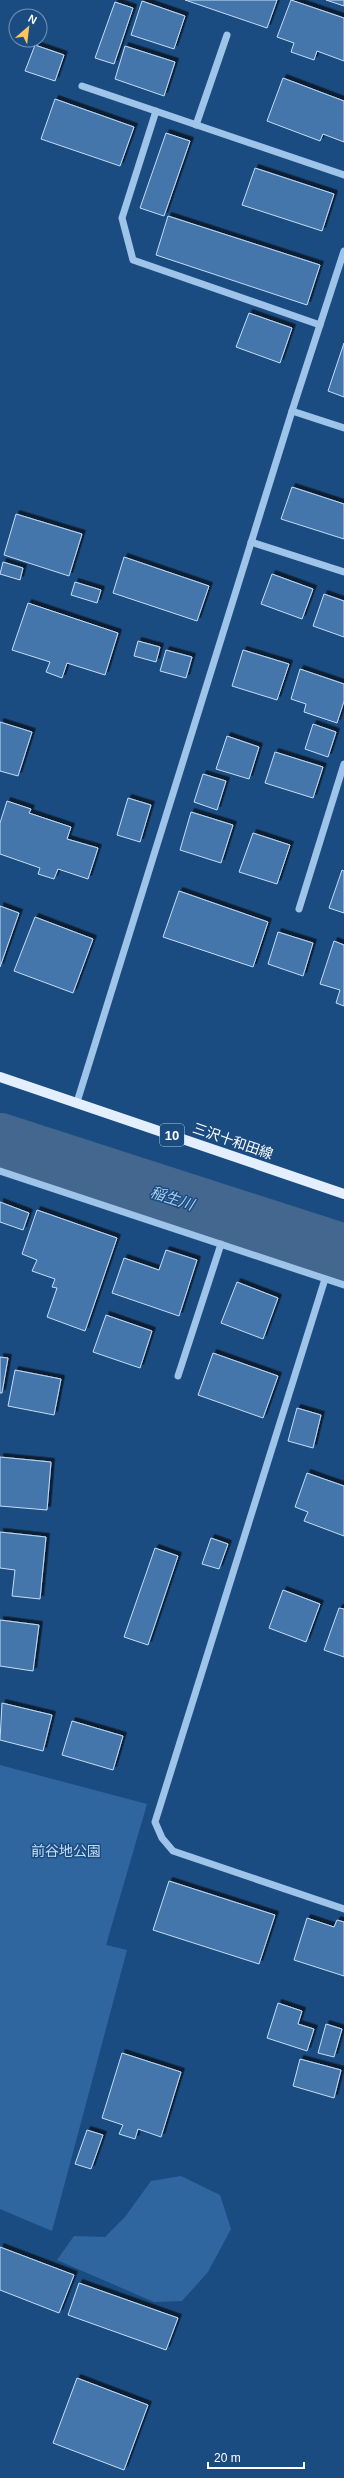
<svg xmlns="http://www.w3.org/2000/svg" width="344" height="2478" viewBox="0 0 344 2478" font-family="Arial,'Noto Sans JP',sans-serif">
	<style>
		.green { fill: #2f66a0 }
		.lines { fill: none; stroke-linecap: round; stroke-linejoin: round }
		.river { stroke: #43678e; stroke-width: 58 }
		.building { fill: #4476ab; stroke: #c4ddf7; filter: url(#shadow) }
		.minor { stroke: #9fc4ea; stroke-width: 7 }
		.major { stroke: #e3effe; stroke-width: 10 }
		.labels { text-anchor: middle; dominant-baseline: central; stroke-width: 3; stroke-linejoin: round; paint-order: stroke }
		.shield { fill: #1b4c81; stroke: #bbc9d9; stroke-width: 1 }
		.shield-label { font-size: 13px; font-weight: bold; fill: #fff }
		.street-label { font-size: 14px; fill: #fff; stroke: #1b4c81 }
		.park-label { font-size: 14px; fill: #c4ddf7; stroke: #1b4c81 }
		.water-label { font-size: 15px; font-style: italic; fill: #abcef2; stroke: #1b4c81 }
	</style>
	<defs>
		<filter id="shadow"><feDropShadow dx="3.5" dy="-3.5" stdDeviation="0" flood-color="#0009"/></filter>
	</defs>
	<rect width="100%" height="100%" fill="#1b4c81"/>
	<g class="green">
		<polygon points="0,1765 147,1804 106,1945 127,1950 52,2231 0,2209"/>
		<polygon points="181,2176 220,2195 231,2229 208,2272 182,2301 154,2302 57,2260 74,2236 105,2237 125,2217 151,2181"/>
	</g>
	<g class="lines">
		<polyline class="river" points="0,1142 344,1253"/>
	</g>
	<g class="building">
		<polygon points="185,0 277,0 267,28"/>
		<polygon points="291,0 344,18 344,61 317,51 314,60 291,52 294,43 277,37"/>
		<polygon points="326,0 344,0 344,6"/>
		<polygon points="142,1 185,16 174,49 131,35"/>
		<polygon points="115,2 133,8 114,64 95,58"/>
		<polygon points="35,45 64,55 55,81 25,71"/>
		<polygon points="125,46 175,62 164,96 115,79"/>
		<polygon points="283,78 344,101 344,142 323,134 320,141 267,121"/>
		<polygon points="55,99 134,127 120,166 41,139"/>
		<polygon points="166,133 190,141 164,216 140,208"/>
		<polygon points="255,168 334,194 322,231 242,205"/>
		<polygon points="168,216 320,265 307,305 156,255"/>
		<polygon points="249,313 292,328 280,363 236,347"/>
		<polygon points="344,343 344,397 328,391"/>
		<polygon points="292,487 344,504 344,539 281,519"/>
		<polygon points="16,514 82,534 69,576 4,555"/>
		<polygon points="124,557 209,586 197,621 113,593"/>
		<polygon points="3,562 23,568 20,580 0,574"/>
		<polygon points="272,574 313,589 302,619 261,604"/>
		<polygon points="75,582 101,590 97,603 71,595"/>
		<polygon points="324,594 344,601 344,637 313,626"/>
		<polygon points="28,603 118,633 105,675 67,663 62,678 46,672 50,662 12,650"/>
		<polygon points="138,641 160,647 156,662 134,656"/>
		<polygon points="166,650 192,657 186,678 160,671"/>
		<polygon points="243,650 289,664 277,700 232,686"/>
		<polygon points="300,669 344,684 344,701 337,723 304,712 306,704 291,699"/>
		<polygon points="0,722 32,732 18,776 0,771"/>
		<polygon points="313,724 336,732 328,757 305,749"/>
		<polygon points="227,736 259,747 249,779 216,769"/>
		<polygon points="275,752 323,767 313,798 265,783"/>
		<polygon points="203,774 226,781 217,810 194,802"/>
		<polygon points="128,798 151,805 140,842 117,835"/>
		<polygon points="7,801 31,809 29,813 71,827 67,839 98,848 88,879 58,869 54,879 38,874 40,868 0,854 0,823"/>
		<polygon points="191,812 233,825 221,863 180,850"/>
		<polygon points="253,833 290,845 277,884 239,872"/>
		<polygon points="342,870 344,871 344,913 329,908"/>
		<polygon points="179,891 268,922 253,967 163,937"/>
		<polygon points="0,906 19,913 0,967"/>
		<polygon points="35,917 93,939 73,993 14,971"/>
		<polygon points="278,932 313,943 303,976 268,964"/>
		<polygon points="334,941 344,945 344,1006 336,1003 340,990 320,984"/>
		<polygon points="0,1202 29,1213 23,1230 0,1222"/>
		<polygon points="37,1210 117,1238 85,1331 47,1317 57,1288 52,1287 55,1279 32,1271 37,1260 22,1254"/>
		<polygon points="166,1250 197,1260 179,1316 112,1293 124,1258 159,1270"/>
		<polygon points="237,1282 278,1298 263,1339 221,1323"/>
		<polygon points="106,1315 152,1331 140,1368 93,1352"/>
		<polygon points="213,1353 278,1376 263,1418 198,1395"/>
		<polygon points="0,1357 8,1358 2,1393 0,1393"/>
		<polygon points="15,1370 61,1379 54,1415 8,1406"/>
		<polygon points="297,1408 321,1415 313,1448 288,1441"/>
		<polygon points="0,1457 51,1462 47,1510 0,1506"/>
		<polygon points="307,1473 344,1486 344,1536 304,1521 308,1512 295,1507"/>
		<polygon points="0,1532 46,1537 40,1599 12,1596 15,1570 0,1568"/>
		<polygon points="211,1538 228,1544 219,1569 202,1564"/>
		<polygon points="155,1548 178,1556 148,1645 124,1637"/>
		<polygon points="283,1590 320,1604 306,1642 269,1628"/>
		<polygon points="339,1608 344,1609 344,1657 324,1650"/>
		<polygon points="0,1620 39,1625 33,1671 0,1666"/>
		<polygon points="2,1703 52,1715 43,1751 0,1740"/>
		<polygon points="72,1721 123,1736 113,1770 62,1755"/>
		<polygon points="169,1881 275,1915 259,1964 153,1930"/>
		<polygon points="307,1918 334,1927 337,1920 344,1922 344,1976 294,1960"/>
		<polygon points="278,2003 302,2011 298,2024 314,2029 307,2051 267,2038"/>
		<polygon points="326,2024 342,2029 334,2057 318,2053"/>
		<polygon points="122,2053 181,2072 161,2137 138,2129 135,2139 119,2134 123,2125 102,2118"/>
		<polygon points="300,2059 341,2070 334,2098 293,2086"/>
		<polygon points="87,2130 103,2135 91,2169 75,2164"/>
		<polygon points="0,2247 74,2275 59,2313 0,2290"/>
		<polygon points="79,2283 178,2318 166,2350 68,2315"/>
		<polygon points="77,2378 148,2405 124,2470 53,2443"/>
	</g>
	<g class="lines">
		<g class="minor">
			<polyline points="82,86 344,175"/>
			<polyline points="156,111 122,218 133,260 320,325"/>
			<polyline points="196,125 227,35"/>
			<polyline points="292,411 344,428"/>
			<polyline points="251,542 344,572"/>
			<polyline points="299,909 344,764"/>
			<polyline points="77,1102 292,411 344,251"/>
			<polyline points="0,1171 344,1285"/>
			<polyline points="325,1279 155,1822 162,1838 173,1851 344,1909"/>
			<polyline points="178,1376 221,1244"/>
		</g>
		<polyline class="major" points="0,1077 344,1194"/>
	</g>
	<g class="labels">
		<rect class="shield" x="160" y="1124" width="24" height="22" rx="3"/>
		<g class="shield-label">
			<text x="172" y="1135">10</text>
		</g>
		<g class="street-label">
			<text transform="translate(233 1141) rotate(19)">三沢十和田線</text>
		</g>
		<g class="park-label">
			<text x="66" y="1851">前谷地公園</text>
		</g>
		<g class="water-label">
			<text transform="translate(172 1198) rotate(18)">稲生川</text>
		</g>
	</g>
	<g transform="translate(28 28) rotate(28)"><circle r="19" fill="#1b4c81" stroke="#7694b3"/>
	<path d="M0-3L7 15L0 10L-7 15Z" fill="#fbc75c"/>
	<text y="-6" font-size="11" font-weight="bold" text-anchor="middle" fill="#ffffff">N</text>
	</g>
	<path d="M208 2462v6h96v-6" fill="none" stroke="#ffffff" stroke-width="2"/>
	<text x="214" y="2462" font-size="12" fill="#ffffff" stroke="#1b4c81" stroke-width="3" paint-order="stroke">20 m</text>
</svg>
